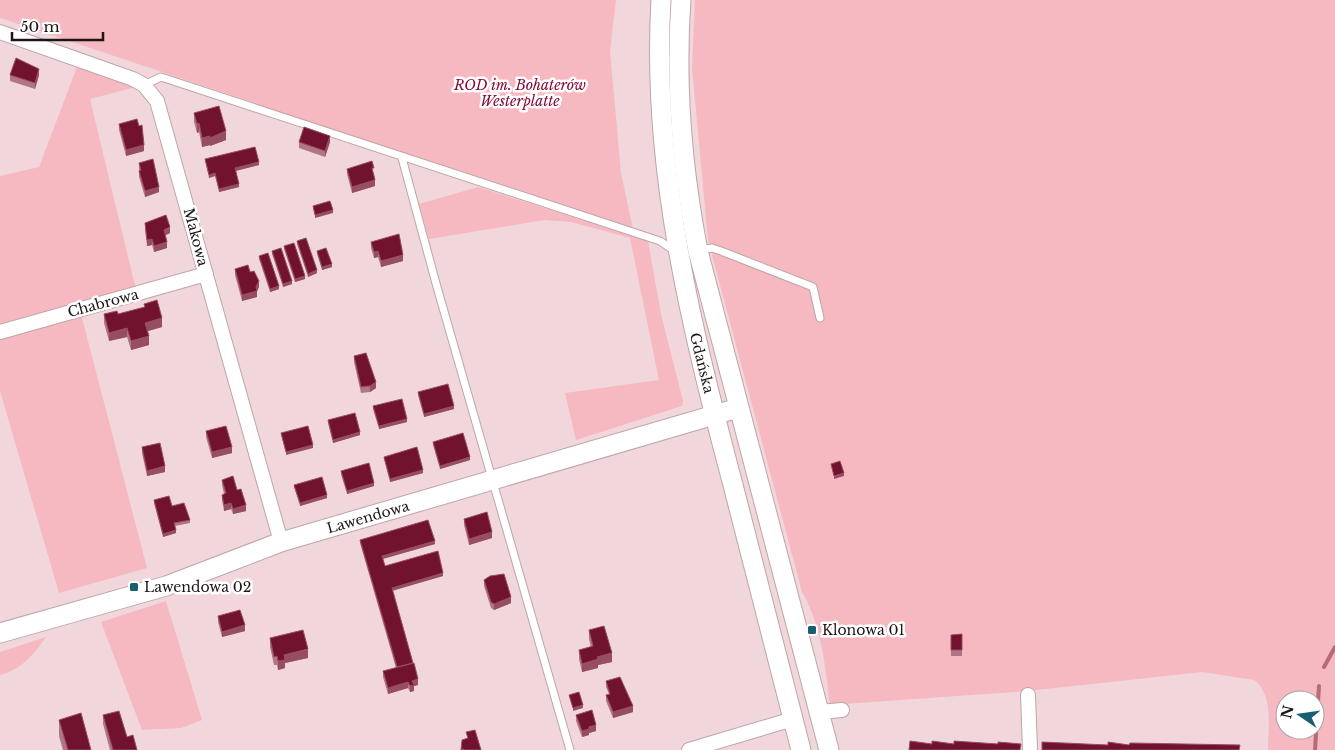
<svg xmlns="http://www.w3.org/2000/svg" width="1335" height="750" viewBox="0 0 1335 750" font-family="'Libre Baskerville',serif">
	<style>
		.green { fill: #f6b9c1; fill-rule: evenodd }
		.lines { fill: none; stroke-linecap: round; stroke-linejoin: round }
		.stream { stroke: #b76b78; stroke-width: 4 }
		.lane-casing { stroke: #bda5a7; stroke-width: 9 }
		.street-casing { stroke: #bda5a7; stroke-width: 16 }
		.secondary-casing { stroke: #bda5a7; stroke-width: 21 }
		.lane { stroke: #fff; stroke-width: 7 }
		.street { stroke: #fff; stroke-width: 14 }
		.secondary { stroke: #fff; stroke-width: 19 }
		.wall { fill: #b17585 }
		.shaded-wall { fill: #974e63 }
		.building { fill: #71132f; stroke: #974e63 }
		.poi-dot { fill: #1a5f71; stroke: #fff; stroke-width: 2 }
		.labels { text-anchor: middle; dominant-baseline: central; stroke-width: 5; stroke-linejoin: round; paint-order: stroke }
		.park-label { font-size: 14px; font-style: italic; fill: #890736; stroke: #fff }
		.street-label { font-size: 14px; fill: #1d1415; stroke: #fff }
		.poi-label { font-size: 14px; fill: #1d1415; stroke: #fff; text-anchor: start }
	</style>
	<rect width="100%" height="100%" fill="#f1d7db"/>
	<g class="green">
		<polygon points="0,0 616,0 610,51 621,173 633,229 0,18"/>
		<path d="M695,0H1335V750H1268C1268,728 1274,695 1254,680L1202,672L1028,691L830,705C825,665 822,627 802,592L708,240L692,68ZM1285,700H1315V730H1285Z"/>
		<polygon points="80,59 144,85 90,99 137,294 80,310 147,568 59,593 0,391 0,176 39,167"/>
		<polygon points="478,187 648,241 661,314 683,401 682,406 576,440 565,393 659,380 630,238 571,222 545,220 429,239 419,204"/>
		<polygon points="166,601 202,720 181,728 142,730 101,622"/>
		<path d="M46,637C34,654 21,670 0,675V652Z"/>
	</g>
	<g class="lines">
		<g class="stream">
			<polyline points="1324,667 1335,647"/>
			<polyline points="1315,750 1319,686"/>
		</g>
		<g class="lane-casing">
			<g id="lane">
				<polyline points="144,85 161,77 660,241 675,251"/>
				<polyline points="402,158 437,287 570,750"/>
				<polyline points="700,250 712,248 721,251 813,287 820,318"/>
			</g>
		</g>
		<g class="street-casing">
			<g id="street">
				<polyline points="0,32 133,79 144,85 157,101 281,542"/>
				<polyline points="0,332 206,274"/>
				<polyline points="1028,695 1030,750"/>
				<polyline points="819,712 842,710"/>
				<polyline points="689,750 793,719"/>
			</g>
		</g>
		<g class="secondary-casing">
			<g id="secondary">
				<path d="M661,0C651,166 691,326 733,485C756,573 778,662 801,750"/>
				<path d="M681,0C675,84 682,168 698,251L829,750"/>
				<polyline points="0,633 166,586 281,542 738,408"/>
			</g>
		</g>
		<use href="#lane" class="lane"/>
		<use href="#street" class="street"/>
		<use href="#secondary" class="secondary"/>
	</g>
	<g class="wall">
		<polygon points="10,75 39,75 35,89 10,81"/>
		<polygon points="194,113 226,140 210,146 210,145 202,147 199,132 197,133 194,122"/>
		<polygon points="119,124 144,151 126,156 119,130"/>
		<polygon points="299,142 330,142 325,157 299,148"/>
		<polygon points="205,159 259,165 236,171 239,187 219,192 215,176 209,178"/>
		<polygon points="139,163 159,192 145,197 139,177"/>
		<polygon points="347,169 374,173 375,186 352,193 347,174"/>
		<polygon points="145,223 170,233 165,235 167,248 154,252 152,245 147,246 145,229"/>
		<polygon points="297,241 317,273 308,277 297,244"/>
		<polygon points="371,242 403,261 381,267 378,257 374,258 371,248"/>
		<polygon points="284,246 305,279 295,282 284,249"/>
		<polygon points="272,251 292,284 283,287 272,254"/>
		<polygon points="317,251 332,267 322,270 317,254"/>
		<polygon points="259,256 279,289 270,292 259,259"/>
		<polygon points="235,269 250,272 259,287 257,291 257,297 242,301 235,275"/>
		<polygon points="144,304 162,327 147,331 149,345 131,350 127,337 109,341 104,323 104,314 118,314 144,307"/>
		<polygon points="354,356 376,388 370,392 361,393 354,362"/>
		<polygon points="418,392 454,409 424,417 418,395"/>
		<polygon points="373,406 407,422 379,429 373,409"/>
		<polygon points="328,420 360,435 333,443 328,423"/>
		<polygon points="206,431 232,453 212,458 206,437"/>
		<polygon points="433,442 470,460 440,469 433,445"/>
		<polygon points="142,447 165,472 147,476 142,453"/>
		<polygon points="384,457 423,473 390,482 384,459"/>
		<polygon points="341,471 374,486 347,494 341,474"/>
		<polygon points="222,480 237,490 246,511 233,514 231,509 224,511 222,500 222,495 224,494 222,485"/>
		<polygon points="294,485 327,498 300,506 294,487"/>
		<polygon points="154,500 172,506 190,520 190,523 175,526 176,533 163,537 154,503"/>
		<polygon points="464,519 492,538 469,545 464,525"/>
		<polygon points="360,540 435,544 383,559 385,566 443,576 392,590 418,685 414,686 414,691 410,692 408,688 388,694 383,677 383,671 396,668 360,543"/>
		<polygon points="484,580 511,603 494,610 491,608 484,586"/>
		<polygon points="218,616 245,631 222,637 218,622"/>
		<polygon points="589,630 612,662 598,665 598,668 582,672 579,659 579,650 591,647 589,639"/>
		<polygon points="962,634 962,656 951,656 951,635"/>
		<polygon points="270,638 308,658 285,663 285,668 278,670 277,665 274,665 270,647"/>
		<polygon points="606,681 633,712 613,718 606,701 606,695 609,694 606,687"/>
		<polygon points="103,715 127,737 137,750 110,750 103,724"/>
		<polygon points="576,715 596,731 589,733 589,735 582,737 576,721"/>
		<polygon points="59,720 91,750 63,750 59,736"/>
	</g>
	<g class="shaded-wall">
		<polygon points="39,69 39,75 35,89 35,83"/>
		<polygon points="199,123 199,132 197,133 197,124"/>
		<polygon points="226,131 226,140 210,146 210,138"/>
		<polygon points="210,136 210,145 202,147 202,138"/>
		<polygon points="330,136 330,142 325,157 325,151"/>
		<polygon points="144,145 144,151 126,156 126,150"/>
		<polygon points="259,162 259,165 235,171 235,168"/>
		<polygon points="215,173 215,176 209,178 209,175"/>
		<polygon points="375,180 375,186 352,193 352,187"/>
		<polygon points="239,184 239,187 219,192 219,189"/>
		<polygon points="159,187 159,192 145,197 145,191"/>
		<polygon points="333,210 333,213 315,218 315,215"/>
		<polygon points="170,227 170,233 164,236 164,230"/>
		<polygon points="152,239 152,245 147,246 147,240"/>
		<polygon points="167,242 167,248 154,252 154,246"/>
		<polygon points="378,251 378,257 374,258 374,252"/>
		<polygon points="403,255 403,261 381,267 381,261"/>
		<polygon points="332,264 332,267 322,270 322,267"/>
		<polygon points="317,270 317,273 308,277 308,274"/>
		<polygon points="305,276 305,279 295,282 295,279"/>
		<polygon points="259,281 259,287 257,291 257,297 242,301 242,295 256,287"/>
		<polygon points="292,281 292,284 283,287 283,284"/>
		<polygon points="279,286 279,289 270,292 270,289"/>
		<polygon points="162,318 162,327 145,332 145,323"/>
		<polygon points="127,328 127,337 109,341 109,333"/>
		<polygon points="149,336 149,345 131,350 131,341"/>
		<polygon points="376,382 376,388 370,392 370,386"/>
		<polygon points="454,406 454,409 424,417 424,414"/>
		<polygon points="407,419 407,422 379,429 379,426"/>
		<polygon points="360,432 360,435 333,443 333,440"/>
		<polygon points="313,445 313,448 286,455 286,452"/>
		<polygon points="232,447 232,453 212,458 212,452"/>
		<polygon points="470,457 470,460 440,469 440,466"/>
		<polygon points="165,466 165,472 147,476 147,471"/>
		<polygon points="423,470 423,473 390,482 390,479"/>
		<polygon points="844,473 844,476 834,479 834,476"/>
		<polygon points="374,483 374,486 347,494 347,491"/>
		<polygon points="327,495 327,498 300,506 300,503"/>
		<polygon points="231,503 231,509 224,511 224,505"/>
		<polygon points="246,505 246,511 233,514 233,509"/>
		<polygon points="176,530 176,533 163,537 163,534"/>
		<polygon points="492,532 492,538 469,545 469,539"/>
		<polygon points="435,541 435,544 382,559 382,556"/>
		<polygon points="443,573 443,576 392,591 392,588"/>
		<polygon points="511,597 511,603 494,610 494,604"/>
		<polygon points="245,625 245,631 222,637 222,632"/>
		<polygon points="308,649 308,658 285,663 285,668 278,670 278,661 284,655"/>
		<polygon points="612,653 612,662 598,665 598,668 582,672 582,664 597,657"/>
		<polygon points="418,679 418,685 414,686 414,691 410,692 410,686 412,681"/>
		<polygon points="408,682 408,688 388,694 388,688"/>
		<polygon points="583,705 583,708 573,711 573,708"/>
		<polygon points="633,706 633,712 613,718 613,712"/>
		<polygon points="596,725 596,731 589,733 589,735 582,737 582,731 589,727"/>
	</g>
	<g class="building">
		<polygon points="16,58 39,69 35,83 10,75"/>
		<polygon points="219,106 226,131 210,138 210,136 202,138 199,123 197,124 194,113"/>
		<polygon points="137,119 139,126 142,125 144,145 126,150 119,124"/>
		<polygon points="304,127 330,136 325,151 299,142"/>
		<polygon points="255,147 259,162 235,168 239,184 219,189 215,173 209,175 205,159"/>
		<polygon points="153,159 159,187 145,191 139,171 141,170 139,163"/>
		<polygon points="372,161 374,168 372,168 375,180 352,187 347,169"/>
		<polygon points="330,201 333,210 315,215 313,206"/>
		<polygon points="166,215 170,227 164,230 167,242 154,246 152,239 147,240 145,223"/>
		<polygon points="399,234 403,255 381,261 378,251 374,252 371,242"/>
		<polygon points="306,238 317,270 308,274 297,241"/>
		<polygon points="294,243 305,276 295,279 284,246"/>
		<polygon points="281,248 292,281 283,284 272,251"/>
		<polygon points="326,248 332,264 322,267 317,251"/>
		<polygon points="268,253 279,286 270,289 259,256"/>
		<polygon points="248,265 250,272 254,271 259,281 256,287 257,291 242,295 235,269"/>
		<polygon points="157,300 162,318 145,323 149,336 131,341 127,328 109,333 104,314 117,311 118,314 145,307 144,304"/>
		<polygon points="366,353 376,382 370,386 361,387 354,356"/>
		<polygon points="448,384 454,406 424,414 418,392"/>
		<polygon points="402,399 407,419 379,426 373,406"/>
		<polygon points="355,413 360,432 333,440 328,420"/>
		<polygon points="226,426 232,447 212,452 206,431"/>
		<polygon points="308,426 313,445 286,452 281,433"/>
		<polygon points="463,433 470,457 440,466 433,442"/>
		<polygon points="160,443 165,466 147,471 142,447"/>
		<polygon points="417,447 423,470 390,479 384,457"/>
		<polygon points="840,461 844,473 834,476 831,464"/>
		<polygon points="369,463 374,483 347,491 341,471"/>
		<polygon points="233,476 237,490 241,489 246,505 233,509 231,503 224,505 222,495 226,493 222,480"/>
		<polygon points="322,477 327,495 300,503 294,485"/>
		<polygon points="169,496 172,506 184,503 190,520 174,523 176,530 163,534 154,500"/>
		<polygon points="487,512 492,532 469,539 464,519"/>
		<polygon points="428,520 435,541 382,556 385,566 438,551 443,573 392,588 413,663 397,667 360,540"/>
		<polygon points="504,574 511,597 494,604 491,602 484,580 490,576"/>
		<polygon points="240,610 245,625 222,632 218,616"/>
		<polygon points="604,626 612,653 597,657 598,659 582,664 579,650 593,646 589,630"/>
		<polygon points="303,630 308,649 284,655 285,660 278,661 277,656 274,657 270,638"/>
		<polygon points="962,634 962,650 951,650 951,635"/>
		<polygon points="414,663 418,679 412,681 414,685 410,686 408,682 388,688 383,671"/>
		<polygon points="620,677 633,706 613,712 606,695 610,694 606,681"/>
		<polygon points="579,692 583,705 573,708 569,695"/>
		<polygon points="592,710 596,725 589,727 589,729 582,731 576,715"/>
		<polygon points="119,711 127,737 133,735 137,750 113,750 103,715"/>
		<polygon points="81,713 91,750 68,750 59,720"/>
		<polygon points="475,730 481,750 464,750 464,749 461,750 462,740 468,738 466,732"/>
		<polygon points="910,741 932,744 932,741 954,744 954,741 998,744 998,742 1021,744 1020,750 909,750"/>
		<polygon points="1042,742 1108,745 1108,742 1129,745 1130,743 1240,745 1239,750 1042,750"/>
	</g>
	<g class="poi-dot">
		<rect x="129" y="582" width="10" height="10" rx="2.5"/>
		<rect x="807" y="625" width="10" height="10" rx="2.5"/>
	</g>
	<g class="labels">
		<g class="park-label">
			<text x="520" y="85">ROD im. Bohaterów<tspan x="520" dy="16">Westerplatte</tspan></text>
		</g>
		<g class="street-label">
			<text transform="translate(196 237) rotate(75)">Makowa</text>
			<text transform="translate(103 303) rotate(-15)">Chabrowa</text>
			<text transform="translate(702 363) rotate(76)">Gdańska</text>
			<text transform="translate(368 517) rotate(-16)">Lawendowa</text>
		</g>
		<g class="poi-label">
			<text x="144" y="587">Lawendowa 02</text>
			<text x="822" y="630">Klonowa 01</text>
		</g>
	</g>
	<g transform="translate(1300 715) rotate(283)"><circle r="24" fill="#ffffff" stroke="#a5a1a1"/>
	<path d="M0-4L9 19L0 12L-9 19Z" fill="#1a5f71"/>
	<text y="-8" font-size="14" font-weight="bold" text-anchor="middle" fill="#1d1415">N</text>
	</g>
	<path d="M12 32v8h91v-8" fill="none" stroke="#1d1415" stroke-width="2.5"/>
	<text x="20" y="32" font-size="15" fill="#1d1415" stroke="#ffffff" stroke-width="4" paint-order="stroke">50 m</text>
</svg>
